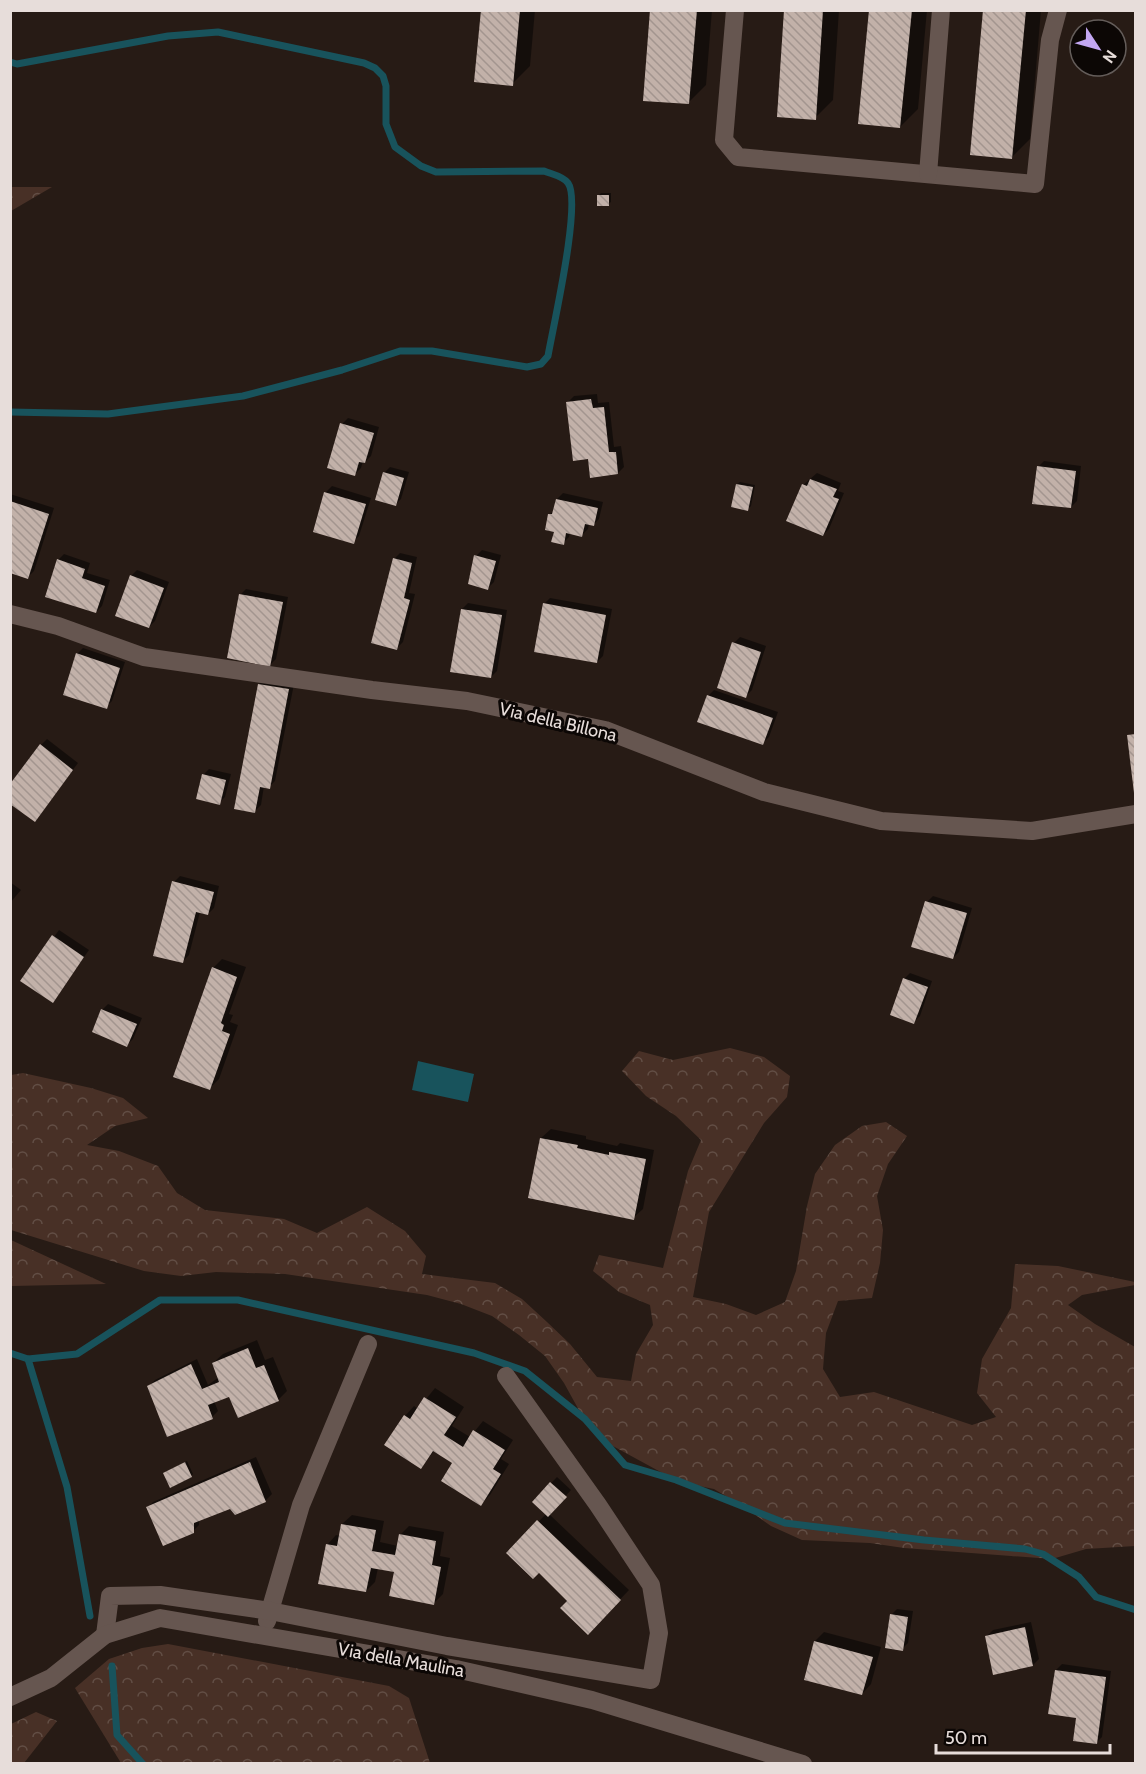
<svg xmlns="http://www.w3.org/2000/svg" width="1146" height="1774" viewBox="0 0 1146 1774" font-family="Cabin,sans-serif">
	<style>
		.forest { fill: url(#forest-crowns) }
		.water { fill: #18535c }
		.shadow { fill: #0007 }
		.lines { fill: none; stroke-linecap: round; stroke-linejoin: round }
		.stream { stroke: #18535c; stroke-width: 7 }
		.building { fill: url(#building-back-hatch) }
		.street { stroke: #665650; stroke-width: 18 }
		.labels { text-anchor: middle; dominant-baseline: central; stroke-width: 6; stroke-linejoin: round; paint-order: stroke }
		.street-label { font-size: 18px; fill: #e7ddda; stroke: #0c0705 }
	</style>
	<defs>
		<pattern id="forest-crowns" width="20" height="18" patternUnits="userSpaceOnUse" patternTransform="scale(1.5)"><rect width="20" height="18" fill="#483026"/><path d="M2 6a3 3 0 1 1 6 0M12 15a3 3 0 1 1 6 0" fill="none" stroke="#624e45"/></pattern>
		<pattern id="building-back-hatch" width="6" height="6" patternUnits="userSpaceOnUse" patternTransform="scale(1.5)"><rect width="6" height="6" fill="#c2b1a9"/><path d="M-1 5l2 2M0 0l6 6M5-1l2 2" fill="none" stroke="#a3958f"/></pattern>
	</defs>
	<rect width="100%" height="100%" fill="#271b15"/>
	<g class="forest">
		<polygon points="11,187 52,187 11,211"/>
		<polygon points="730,1048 764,1057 790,1076 787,1097 764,1123 709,1212 693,1297 726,1304 756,1315 785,1302 796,1271 807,1206 815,1174 835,1145 862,1126 886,1122 907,1136 888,1164 877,1196 883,1230 880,1263 872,1298 838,1301 826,1333 823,1369 840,1397 874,1392 972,1425 996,1417 977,1393 982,1359 1011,1308 1015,1264 1058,1266 1135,1282 1135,1285 1082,1295 1068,1305 1095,1324 1135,1347 1135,1546 1086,1549 1052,1559 904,1548 870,1543 802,1540 771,1526 744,1507 714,1489 679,1482 600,1439 580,1412 564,1383 545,1356 519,1335 492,1316 461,1304 427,1295 285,1274 216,1272 181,1276 144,1271 11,1230 11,1075 23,1073 91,1088 123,1098 148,1118 115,1126 87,1145 119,1151 158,1166 177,1193 205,1210 284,1219 317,1233 367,1207 405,1231 426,1256 422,1274 495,1283 522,1299 547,1322 570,1344 597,1377 631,1381 636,1354 653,1325 650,1305 619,1292 593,1271 599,1255 663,1268 688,1171 701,1140 676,1116 646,1096 622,1071 639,1051 673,1060"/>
		<polygon points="11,1240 106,1284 11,1286"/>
		<polygon points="168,1644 389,1686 409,1698 430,1763 121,1763 75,1688 109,1659 142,1648"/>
		<polygon points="36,1712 57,1721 24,1763 11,1763 11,1724"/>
	</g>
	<polygon class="water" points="418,1061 474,1074 468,1102 412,1090"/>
	<g class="shadow">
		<polygon points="483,10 535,10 530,66 512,84"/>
		<polygon points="652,10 712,10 706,85 688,103"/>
		<polygon points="785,10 839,10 833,100 815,118"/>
		<polygon points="870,10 927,10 918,109 900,127"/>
		<polygon points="984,10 1041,10 1030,139 1012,157"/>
		<polygon points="601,193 611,193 611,202 608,204 598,196"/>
		<polygon points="597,394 598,403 609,402 614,447 621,446 624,467 618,473 589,457 568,402 574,396"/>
		<polygon points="348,418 379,427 371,456 365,462 363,461 361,468 355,474 342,424"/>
		<polygon points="1044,461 1081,466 1077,501 1071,507 1038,467"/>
		<polygon points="390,467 409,472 401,499 395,505 384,473"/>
		<polygon points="817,473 841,483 838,491 844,493 829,529 823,535 803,485"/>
		<polygon points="740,482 755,485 751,506 748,509 737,484"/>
		<polygon points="332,486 371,498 359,536 353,542 314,531 326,492"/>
		<polygon points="563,493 603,502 599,519 593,525 589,524 588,529 582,535 570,532 569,537 563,543 555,530 550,514 555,510 557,499"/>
		<polygon points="10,494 54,508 34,571 28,577 10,572"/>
		<polygon points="482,550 501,555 494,582 488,588 476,556"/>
		<polygon points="400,553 417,557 409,593 415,594 403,642 397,648 394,559"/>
		<polygon points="64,554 90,563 87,573 110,580 102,606 96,612 58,560"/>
		<polygon points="137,570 169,582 155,621 149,627 131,576"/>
		<polygon points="246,589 288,597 276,659 270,665 240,595"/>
		<polygon points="550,598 612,609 603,656 597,662 544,604"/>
		<polygon points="468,603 507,610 497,671 491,677 462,609"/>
		<polygon points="740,637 766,646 752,690 746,696 734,643"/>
		<polygon points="83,648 125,662 112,701 106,707 77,654"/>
		<polygon points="265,678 294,684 275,781 269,787 264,786 261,805 255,811 259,684"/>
		<polygon points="714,690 778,712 769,737 763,743 708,696"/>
		<polygon points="47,739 78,763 40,814 41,745"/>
		<polygon points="209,769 231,774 225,797 219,803 203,775"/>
		<polygon points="180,876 219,886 214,908 208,914 200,912 189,955 183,961 174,882"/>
		<polygon points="10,882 21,890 10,903"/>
		<polygon points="933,896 972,908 959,952 953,958 927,902"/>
		<polygon points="59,930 89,950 52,1002 22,981"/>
		<polygon points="222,959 246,967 229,1014 233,1015 230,1022 238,1025 219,1079 210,1088 213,968"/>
		<polygon points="910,973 932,981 920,1016 914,1022 904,979"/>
		<polygon points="108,1004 142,1018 133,1039 127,1045 102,1010"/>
		<polygon points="551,1129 586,1136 586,1139 617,1146 620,1143 654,1150 643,1209 633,1218 541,1138"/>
		<polygon points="257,1340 265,1360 273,1357 287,1391 278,1400 230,1395 214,1401 218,1411 212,1417 149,1386 155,1380 197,1359 208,1385 219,1377 213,1363 223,1354"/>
		<polygon points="435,1388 464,1407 452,1426 470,1437 483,1421 513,1440 501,1459 509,1464 490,1495 481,1504 454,1463 435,1450 421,1467 405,1416 414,1406 418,1409"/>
		<polygon points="256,1457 272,1494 266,1500 236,1513 230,1507 199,1520 199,1525 193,1531 147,1508 153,1502"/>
		<polygon points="187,1461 193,1474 191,1476 165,1473"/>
		<polygon points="557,1477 571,1490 549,1514 629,1590 588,1633 570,1601 539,1571 508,1553 547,1513 534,1501"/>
		<polygon points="352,1515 384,1521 380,1542 398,1546 400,1535 409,1526 444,1532 440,1556 450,1558 443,1594 434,1603 395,1571 378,1568 375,1582 366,1591 327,1545 336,1535 340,1536 342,1524"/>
		<polygon points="897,1609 913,1611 908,1643 902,1649 891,1615"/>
		<polygon points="1031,1622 1039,1659 1033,1665 987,1636 993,1630"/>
		<polygon points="824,1632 881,1647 871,1684 862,1694 815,1641"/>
		<polygon points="1062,1664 1111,1671 1102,1737 1096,1743 1078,1717 1056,1670"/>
	</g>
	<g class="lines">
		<g class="stream">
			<path d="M10,62L17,64L168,36L218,32L364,63L375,68L383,76L386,86V124L395,147L421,166L436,172L544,171C551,174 563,176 568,183C582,202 553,327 548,356L541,364L527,367L432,351H400L342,370L243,396L108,414L10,412"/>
			<polyline points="10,1353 28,1359 77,1354 160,1300 238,1300 474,1353 525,1371 585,1419 625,1465 676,1480 785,1523 924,1540 1025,1549 1043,1554 1079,1577 1096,1597 1136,1610"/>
			<polyline points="28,1359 67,1487 90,1616"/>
			<polyline points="112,1666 117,1735 143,1764"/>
		</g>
	</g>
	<g class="building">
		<polygon points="481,10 520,10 513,86 474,82"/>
		<polygon points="650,10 697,10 689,104 643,101"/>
		<polygon points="784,10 823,10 816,120 777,117"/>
		<polygon points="869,10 912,10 900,128 858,124"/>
		<polygon points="983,10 1026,10 1012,159 970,155"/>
		<rect x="597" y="195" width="12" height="11"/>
		<polygon points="591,399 593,408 604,407 609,452 616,452 618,474 590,478 588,459 573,461 566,402"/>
		<polygon points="340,423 374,433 365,463 359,462 355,476 327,468"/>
		<polygon points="1037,466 1076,471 1071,508 1032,504"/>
		<polygon points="383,472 404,478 396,506 375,500"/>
		<polygon points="810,479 837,489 833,497 839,499 823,536 786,521 802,484 807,486"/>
		<polygon points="736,484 753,487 748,511 731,507"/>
		<polygon points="324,492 366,504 354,544 313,532"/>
		<polygon points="556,499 598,508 594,526 585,524 582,537 566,533 564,545 551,542 554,532 545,530 548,514 552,514"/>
		<polygon points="10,501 49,514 28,579 10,573"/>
		<polygon points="474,555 496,561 488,590 468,584"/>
		<polygon points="393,558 412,563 404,598 410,600 397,650 371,643"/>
		<polygon points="57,559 85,569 82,578 105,586 96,613 45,597"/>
		<polygon points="130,575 164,588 149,628 115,616"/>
		<polygon points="239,594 283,602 270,667 227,658"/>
		<polygon points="543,603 606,615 597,663 534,652"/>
		<polygon points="461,609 502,615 491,678 450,672"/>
		<polygon points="732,642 761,652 746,698 717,688"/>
		<polygon points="76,653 120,668 107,709 63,695"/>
		<polygon points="258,684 289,689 270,789 260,787 255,813 234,809"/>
		<polygon points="707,695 773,718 763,745 697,722"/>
		<polygon points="1136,734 1136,793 1134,793 1127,735"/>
		<polygon points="40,744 73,770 35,822 10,804 10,784"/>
		<polygon points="202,774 226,780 220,805 196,799"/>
		<polygon points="172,881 214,892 208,915 196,912 183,963 153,956"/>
		<polygon points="925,901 967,913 953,959 911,947"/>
		<polygon points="52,935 84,957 53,1003 20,981"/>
		<polygon points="212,967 237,977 221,1023 224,1025 222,1031 230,1034 210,1090 173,1077"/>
		<polygon points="903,978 928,987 914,1024 890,1015"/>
		<polygon points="101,1009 137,1024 127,1047 92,1032"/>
		<polygon points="540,1138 578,1145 577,1148 609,1155 609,1152 646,1159 634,1220 528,1198"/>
		<polygon points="248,1348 256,1368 264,1365 279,1401 238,1418 229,1397 208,1405 213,1419 167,1437 147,1386 191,1364 202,1389 219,1382 212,1363"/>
		<polygon points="424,1397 456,1417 444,1435 463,1447 473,1430 505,1450 493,1469 501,1474 481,1506 441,1481 452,1463 433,1451 421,1469 384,1445 404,1415 410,1419"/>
		<polygon points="185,1462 192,1477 170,1488 163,1473"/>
		<polygon points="250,1462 266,1502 235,1515 230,1509 194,1523 194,1533 163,1546 146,1507"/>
		<polygon points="550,1482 567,1497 548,1517 532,1502"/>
		<polygon points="537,1520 621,1600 588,1635 560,1608 567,1601 539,1573 533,1579 506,1553"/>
		<polygon points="341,1524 376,1530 372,1551 395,1555 399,1534 436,1541 432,1565 441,1567 434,1605 389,1596 394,1572 371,1568 366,1592 318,1584 326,1544 337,1546"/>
		<polygon points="890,1614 908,1617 903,1651 885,1648"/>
		<polygon points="1025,1627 1033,1666 993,1675 985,1636"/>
		<polygon points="814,1641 873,1657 862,1695 804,1680"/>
		<polygon points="1055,1670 1106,1677 1097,1744 1073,1741 1076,1718 1048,1714"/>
	</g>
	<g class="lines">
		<g class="street">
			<polyline points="735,10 724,140 738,157 1035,184 1050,40 1058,10"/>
			<polyline points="928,174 941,10"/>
			<polyline points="10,614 58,626 144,657 372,690 467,701 605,730 764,792 881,821 1032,831 1136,814"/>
			<polyline points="267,1621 301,1505 368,1344"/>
			<polyline points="105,1635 110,1596 160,1595 270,1611 447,1646 651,1680 659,1633 651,1585 598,1505 506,1376"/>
			<polyline points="10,1697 51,1678 105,1635 160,1618 456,1669 592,1700 803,1764"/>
		</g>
	</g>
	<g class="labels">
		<g class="street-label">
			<text transform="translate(558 722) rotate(13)">Via della Billona</text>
			<text transform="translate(401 1660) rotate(10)">Via della Maulina</text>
		</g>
	</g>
	<rect width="1146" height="1774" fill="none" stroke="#e7ddda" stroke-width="24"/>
	<g transform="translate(1098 48) rotate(126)"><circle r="28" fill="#0c0705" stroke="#645d5a" stroke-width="1.5"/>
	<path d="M0-4.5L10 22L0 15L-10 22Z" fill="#c3a7f2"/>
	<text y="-9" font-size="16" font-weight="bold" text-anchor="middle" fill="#e7ddda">N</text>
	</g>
	<path d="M936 1744v9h174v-9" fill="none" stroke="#e7ddda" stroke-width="3"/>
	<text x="945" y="1744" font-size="18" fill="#e7ddda" stroke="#0c0705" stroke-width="4.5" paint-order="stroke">50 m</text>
</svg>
